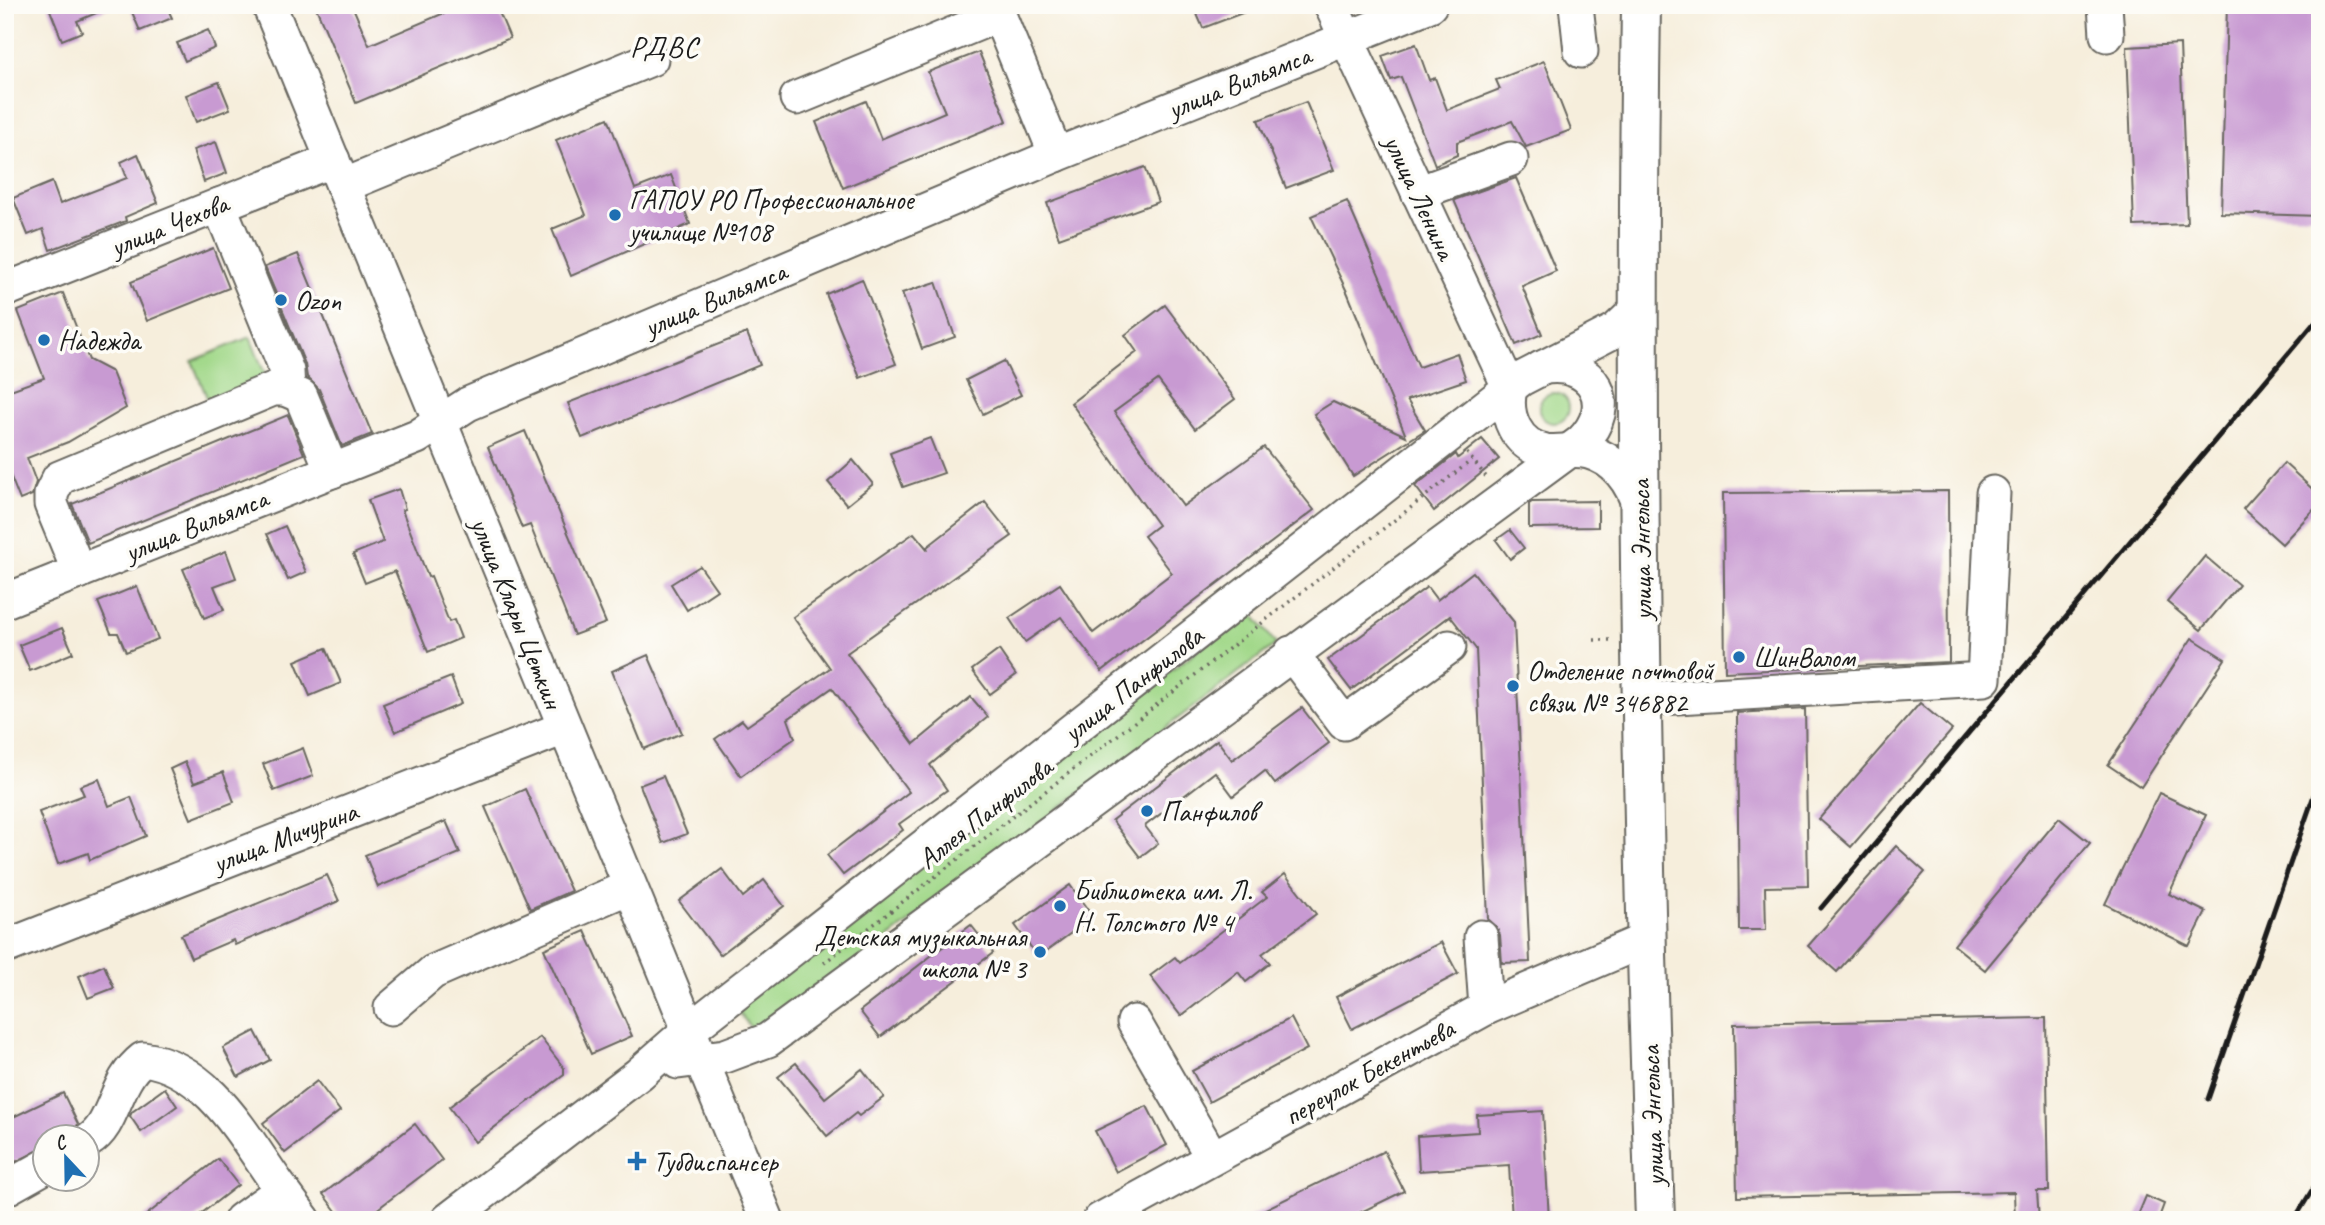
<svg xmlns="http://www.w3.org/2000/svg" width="2325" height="1225" viewBox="0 0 2325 1225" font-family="Caveat,sans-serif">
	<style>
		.green { fill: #a1d889; stroke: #5e7a52; stroke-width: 2 }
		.building { fill: #c89ad2 }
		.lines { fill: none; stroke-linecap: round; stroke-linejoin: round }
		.minor-casing { stroke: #68665f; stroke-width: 37 }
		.major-casing { stroke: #68665f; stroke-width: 42 }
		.path { stroke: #68665f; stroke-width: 3.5; stroke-dasharray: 2 5; stroke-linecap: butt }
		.minor { stroke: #fff; stroke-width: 33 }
		.major { stroke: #fff; stroke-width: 38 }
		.rail { stroke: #1c1c1c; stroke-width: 5 }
		.poi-dot { fill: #1f6fb2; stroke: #fdfcf7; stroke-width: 2.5 }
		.labels { text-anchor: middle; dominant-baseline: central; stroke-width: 7; stroke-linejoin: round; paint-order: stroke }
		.street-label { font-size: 28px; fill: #1c1c1c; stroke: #fdfcf7 }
		.poi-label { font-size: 28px; fill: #1c1c1c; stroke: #fdfcf7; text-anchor: start }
		.neighbourhood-label { font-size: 30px; letter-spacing: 2px; fill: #1c1c1c; stroke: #fdfcf7 }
	</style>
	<rect width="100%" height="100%" fill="#fdfcf7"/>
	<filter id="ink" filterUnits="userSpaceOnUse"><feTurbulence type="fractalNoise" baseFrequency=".0143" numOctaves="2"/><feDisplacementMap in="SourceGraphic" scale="14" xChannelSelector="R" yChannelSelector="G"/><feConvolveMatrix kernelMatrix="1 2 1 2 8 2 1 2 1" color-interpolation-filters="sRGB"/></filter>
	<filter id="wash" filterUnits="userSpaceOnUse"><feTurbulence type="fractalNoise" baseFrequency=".00686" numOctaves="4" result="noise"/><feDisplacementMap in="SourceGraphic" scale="28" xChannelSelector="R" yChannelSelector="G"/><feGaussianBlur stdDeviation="1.57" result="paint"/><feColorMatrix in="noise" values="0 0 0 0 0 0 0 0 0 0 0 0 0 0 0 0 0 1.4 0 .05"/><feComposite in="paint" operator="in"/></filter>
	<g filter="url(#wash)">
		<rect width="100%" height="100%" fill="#f6eedc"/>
		<g class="green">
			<polygon points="250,337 268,382 210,405 192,361"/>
			<circle cx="1554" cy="408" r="15"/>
			<polygon points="1250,610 1276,644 758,1037 734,1006"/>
		</g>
		<g id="blocks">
			<g class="building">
				<polygon points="48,5 113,5 113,6 77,21 82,32 62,40"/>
				<polygon points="129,5 166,5 172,18 140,31"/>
				<polygon points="315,5 352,5 369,45 449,11 446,5 496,5 510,38 356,103"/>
				<polygon points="1193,5 1258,5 1258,7 1203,28"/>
				<polygon points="2227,5 2320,5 2320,216 2221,213"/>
				<polygon points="208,30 215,48 185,61 177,43"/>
				<polygon points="1416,44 1429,80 1435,78 1447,110 1500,89 1496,80 1544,61 1571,130 1526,147 1512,121 1457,142 1457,155 1435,165 1401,77 1391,80 1382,56"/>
				<polygon points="2180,44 2187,224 2134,226 2127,47"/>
				<polygon points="979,52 1007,121 843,188 816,122 866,101 881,139 945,112 928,72"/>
				<polygon points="219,82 230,109 196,122 186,95"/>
				<polygon points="1306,102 1334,170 1286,188 1258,120"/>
				<polygon points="608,118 635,189 671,175 690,224 571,276 552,229 586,215 556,140"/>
				<polygon points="216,142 227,173 204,182 193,150"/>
				<polygon points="138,154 158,203 125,217 126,221 50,250 43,229 28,235 13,198 52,182 60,204 127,178 121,162"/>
				<polygon points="1145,167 1158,202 1059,238 1047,203"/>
				<polygon points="1516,178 1556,271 1522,286 1542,334 1516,345 1454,200"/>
				<polygon points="1347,201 1419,367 1457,353 1466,380 1407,400 1425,430 1353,476 1314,414 1333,402 1406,436 1348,294 1311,216"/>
				<polygon points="213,248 229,288 147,321 131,282"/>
				<polygon points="298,254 372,434 342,446 319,389 307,377 305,364 265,267"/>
				<polygon points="862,279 896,364 860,378 826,294"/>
				<polygon points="936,282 955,337 922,349 902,293"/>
				<polygon points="63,293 89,360 112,372 126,408 68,442 27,458 36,482 32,495 20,500 5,462 5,392 44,378 18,311"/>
				<polygon points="1165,305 1235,399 1195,429 1158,380 1114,412 1183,506 1264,447 1314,510 1102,671 1061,617 1025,642 1009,618 1060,584 1093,633 1172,573 1144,536 1158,525 1071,403 1137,352 1125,335"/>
				<polygon points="747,333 760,365 582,438 568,403"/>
				<polygon points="1004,361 1021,395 983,414 966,380"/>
				<polygon points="288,415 304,454 88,543 72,504"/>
				<polygon points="525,431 606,623 574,635 530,525 522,528 488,447"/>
				<polygon points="930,438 944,473 903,487 890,453"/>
				<polygon points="1482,439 1499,459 1434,511 1415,486 1456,454 1458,458"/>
				<polygon points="853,460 873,484 847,505 828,482"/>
				<polygon points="2284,463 2320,496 2320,503 2282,544 2243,509"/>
				<polygon points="399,489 405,509 402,510 428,577 431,576 449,622 454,620 461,638 428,652 395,571 365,583 353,554 383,542 368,500"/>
				<polygon points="1948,491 1949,662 1725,672 1723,493"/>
				<polygon points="1598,501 1598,527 1529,528 1529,504 1532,502"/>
				<polygon points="985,502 1012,536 847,653 914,744 971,697 988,717 930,765 947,790 899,824 903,830 843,875 827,855 909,792 832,688 788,719 795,738 741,776 715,739 742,720 747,726 830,668 793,617 914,533 928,550 927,547"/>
				<polygon points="285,526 306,572 288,580 267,534"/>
				<polygon points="1510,530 1524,548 1510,559 1496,540"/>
				<polygon points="226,551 236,578 214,586 224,610 204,618 183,569"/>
				<polygon points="2205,556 2239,585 2201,630 2167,602"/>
				<polygon points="700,566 717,590 687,610 671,584"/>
				<polygon points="1473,572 1514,622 1530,962 1502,963 1500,935 1496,926 1488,919 1476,649 1450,616 1351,690 1328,660 1427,587 1437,600"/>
				<polygon points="137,586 158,639 126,652 118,633 111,633 98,602"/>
				<polygon points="62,628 73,653 30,671 19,645"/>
				<polygon points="2192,638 2225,659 2141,787 2108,765"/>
				<polygon points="326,648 341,683 310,696 295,661"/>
				<polygon points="999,650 1016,675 990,694 972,670"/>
				<polygon points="648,655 682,733 644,749 612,671"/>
				<polygon points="451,677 461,704 395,732 383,704"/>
				<polygon points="1920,703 1952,730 1851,847 1819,819"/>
				<polygon points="1302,708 1329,743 1275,784 1265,771 1233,796 1215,772 1145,826 1158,843 1140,857 1112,820 1217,740 1232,760"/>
				<polygon points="1805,709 1808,886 1765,887 1766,930 1739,930 1737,713"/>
				<polygon points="303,748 313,776 274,791 263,764"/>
				<polygon points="185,762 194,783 223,772 234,802 191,819 170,769"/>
				<polygon points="663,776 687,834 663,843 640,785"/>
				<polygon points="99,779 109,806 131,797 146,836 90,860 88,853 58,864 39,812 84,795 80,786"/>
				<polygon points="525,789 571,891 530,909 485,807"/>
				<polygon points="2159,793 2206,815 2169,894 2206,912 2189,946 2105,904"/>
				<polygon points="2059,818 2090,843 1985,970 1954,945"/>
				<polygon points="446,821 460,853 378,887 365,855"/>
				<polygon points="1896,846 1925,872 1837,972 1808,946"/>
				<polygon points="722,869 743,897 764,880 784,906 720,955 679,901"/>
				<polygon points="1285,874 1316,914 1262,954 1270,963 1246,982 1238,972 1181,1016 1150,976 1175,957 1180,963 1267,897 1262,892"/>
				<polygon points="327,875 339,901 235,945 233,940 191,958 181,935"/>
				<polygon points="1070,885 1093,917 1038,957 1015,925"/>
				<polygon points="971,925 993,953 880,1037 860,1011"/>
				<polygon points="585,931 632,1036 591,1054 544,949"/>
				<polygon points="1441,942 1458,974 1352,1029 1336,997"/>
				<polygon points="104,965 114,988 88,998 79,976"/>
				<polygon points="1291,1018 1307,1049 1209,1102 1192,1071"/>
				<polygon points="2046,1018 2049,1191 2037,1191 2039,1220 2015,1220 2014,1192 1737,1197 1734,1024"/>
				<polygon points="255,1031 270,1060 238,1077 223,1048"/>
				<polygon points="540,1037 564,1068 564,1075 475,1142 449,1107"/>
				<polygon points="796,1063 825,1098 862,1069 884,1097 859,1116 856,1113 827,1136 778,1077"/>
				<polygon points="317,1081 340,1111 285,1153 263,1123"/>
				<polygon points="165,1088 177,1106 141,1132 130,1116 132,1112"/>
				<polygon points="63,1093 78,1124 70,1138 46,1138 46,1147 5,1167 5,1121"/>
				<polygon points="1147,1106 1167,1145 1116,1172 1095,1131"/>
				<polygon points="1543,1111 1549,1220 1512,1220 1509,1165 1419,1171 1417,1136 1478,1132 1477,1115"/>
				<polygon points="415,1124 442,1160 363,1220 343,1220 323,1194"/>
				<polygon points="1384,1151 1404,1191 1345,1220 1243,1220"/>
				<polygon points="218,1159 238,1185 193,1220 140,1220"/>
				<polygon points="2146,1196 2164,1204 2158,1220 2136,1220"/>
			</g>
		</g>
	</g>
	<g filter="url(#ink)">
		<use href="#blocks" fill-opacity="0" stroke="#68665f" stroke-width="2"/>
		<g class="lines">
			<g class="minor-casing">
				<g id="minor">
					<polyline points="269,5 767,1220"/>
					<polyline points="1331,5 1510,389"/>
					<polyline points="1576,5 1581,51"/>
					<polyline points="2105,5 2107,35"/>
					<polyline points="797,98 999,15 1056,155"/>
					<polyline points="343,186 651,59"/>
					<polyline points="1418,193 1511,159"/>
					<polyline points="219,205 287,371 288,390"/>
					<polyline points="5,290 333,160"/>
					<path d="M1510,389C1504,415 1516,446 1546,451C1560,453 1574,448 1589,452C1617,460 1632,483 1640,509"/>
					<polyline points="79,572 51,504 51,494 59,478 273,389 285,389 301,396 332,471"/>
					<polyline points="5,601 417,437 468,404 1056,155 1430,5"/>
					<polyline points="1291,653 1344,723 1449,647"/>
					<polyline points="1643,699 1984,679 1993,493"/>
					<polyline points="1481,937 1486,1008"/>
					<polyline points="5,947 564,728"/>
					<polyline points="391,1008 433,972 629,887"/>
					<polyline points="1134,1022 1212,1157"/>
					<path d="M678,1062L725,1056L768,1040L1581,442C1619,405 1594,358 1541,368"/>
					<path d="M88,1141C116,1124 113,1082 143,1059C210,1067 246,1141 282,1190L241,1220"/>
					<polyline points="5,1189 46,1166"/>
					<polyline points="282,1190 304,1220"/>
					<polyline points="448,1220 639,1074 688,1031 1521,379 1616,330 1637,310"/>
					<polyline points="1100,1220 1486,1008 1645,940"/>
				</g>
			</g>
			<g class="major-casing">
				<path id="major" d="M1641,5C1635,410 1641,815 1655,1220"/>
			</g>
			<g class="path">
				<polyline points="1467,453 1488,479"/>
				<polyline points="1594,640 1613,640"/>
				<polyline points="824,963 1472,460"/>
			</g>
			<use href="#minor" class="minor"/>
			<use href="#major" class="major"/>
			<g class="rail">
				<polyline points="1821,908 2320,316"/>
				<polyline points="2208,1099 2320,778"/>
				<polyline points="2294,1220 2320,1177"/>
			</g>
		</g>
	</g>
	<g class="poi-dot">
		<circle cx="615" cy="215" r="7"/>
		<circle cx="281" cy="300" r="7"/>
		<circle cx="44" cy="340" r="7"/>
		<circle cx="1739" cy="657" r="7"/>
		<circle cx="1513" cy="686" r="7"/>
		<circle cx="1147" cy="811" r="7"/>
		<circle cx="1060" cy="906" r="7"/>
		<circle cx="1040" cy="952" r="7"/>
		<path d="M633.5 1150.5h7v7h7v7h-7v7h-7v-7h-7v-7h7z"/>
	</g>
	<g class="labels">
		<g class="street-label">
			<text transform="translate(1239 82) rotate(-22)">улица Вильямса</text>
			<text transform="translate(1420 197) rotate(65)">улица Ленина</text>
			<text transform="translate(169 225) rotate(-22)">улица Чехова</text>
			<text transform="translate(715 299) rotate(-23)">улица Вильямса</text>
			<text transform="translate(196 525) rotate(-22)">улица Вильямса</text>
			<text transform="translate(1641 550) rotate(-91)">улица Энгельса</text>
			<text transform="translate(517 613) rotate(68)">улица Клары Цеткин</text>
			<text transform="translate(1133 684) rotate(-38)">улица Панфилова</text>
			<text transform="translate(985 813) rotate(-38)">Аллея Панфилова</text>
			<text transform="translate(285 837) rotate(-21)">улица Мичурина</text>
			<text transform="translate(1369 1072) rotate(-29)">переулок Бекентьева</text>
			<text transform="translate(1652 1116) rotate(-92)">улица Энгельса</text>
		</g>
		<g class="poi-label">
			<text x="629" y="199">ГАПОУ РО Профессиональное<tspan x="629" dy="32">училище №108</tspan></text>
			<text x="295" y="300">Ozon</text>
			<text x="58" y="340">Надежда</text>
			<text x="1753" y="657">ШинВалом</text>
			<text x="1527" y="670">Отделение почтовой<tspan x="1527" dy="32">связи № 346882</tspan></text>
			<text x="1161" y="811">Панфилов</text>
			<text x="1074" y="890">Библиотека им. Л.<tspan x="1074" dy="32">Н. Толстого № 4</tspan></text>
			<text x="1026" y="936" text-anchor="end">Детская музыкальная<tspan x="1026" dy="32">школа № 3</tspan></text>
			<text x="653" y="1161">Тубдиспансер</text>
		</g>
		<g class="neighbourhood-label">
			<text x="665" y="46">РДВС</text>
		</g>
	</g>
	<rect width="2325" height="1225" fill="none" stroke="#fdfcf7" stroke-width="28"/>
	<g transform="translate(66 1158) rotate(338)"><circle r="33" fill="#fdfcf7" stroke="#a3a29f" stroke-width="2"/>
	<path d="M0-5L12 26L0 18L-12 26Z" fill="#1f6fb2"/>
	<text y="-10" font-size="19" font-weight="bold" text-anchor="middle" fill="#1c1c1c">С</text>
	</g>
</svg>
